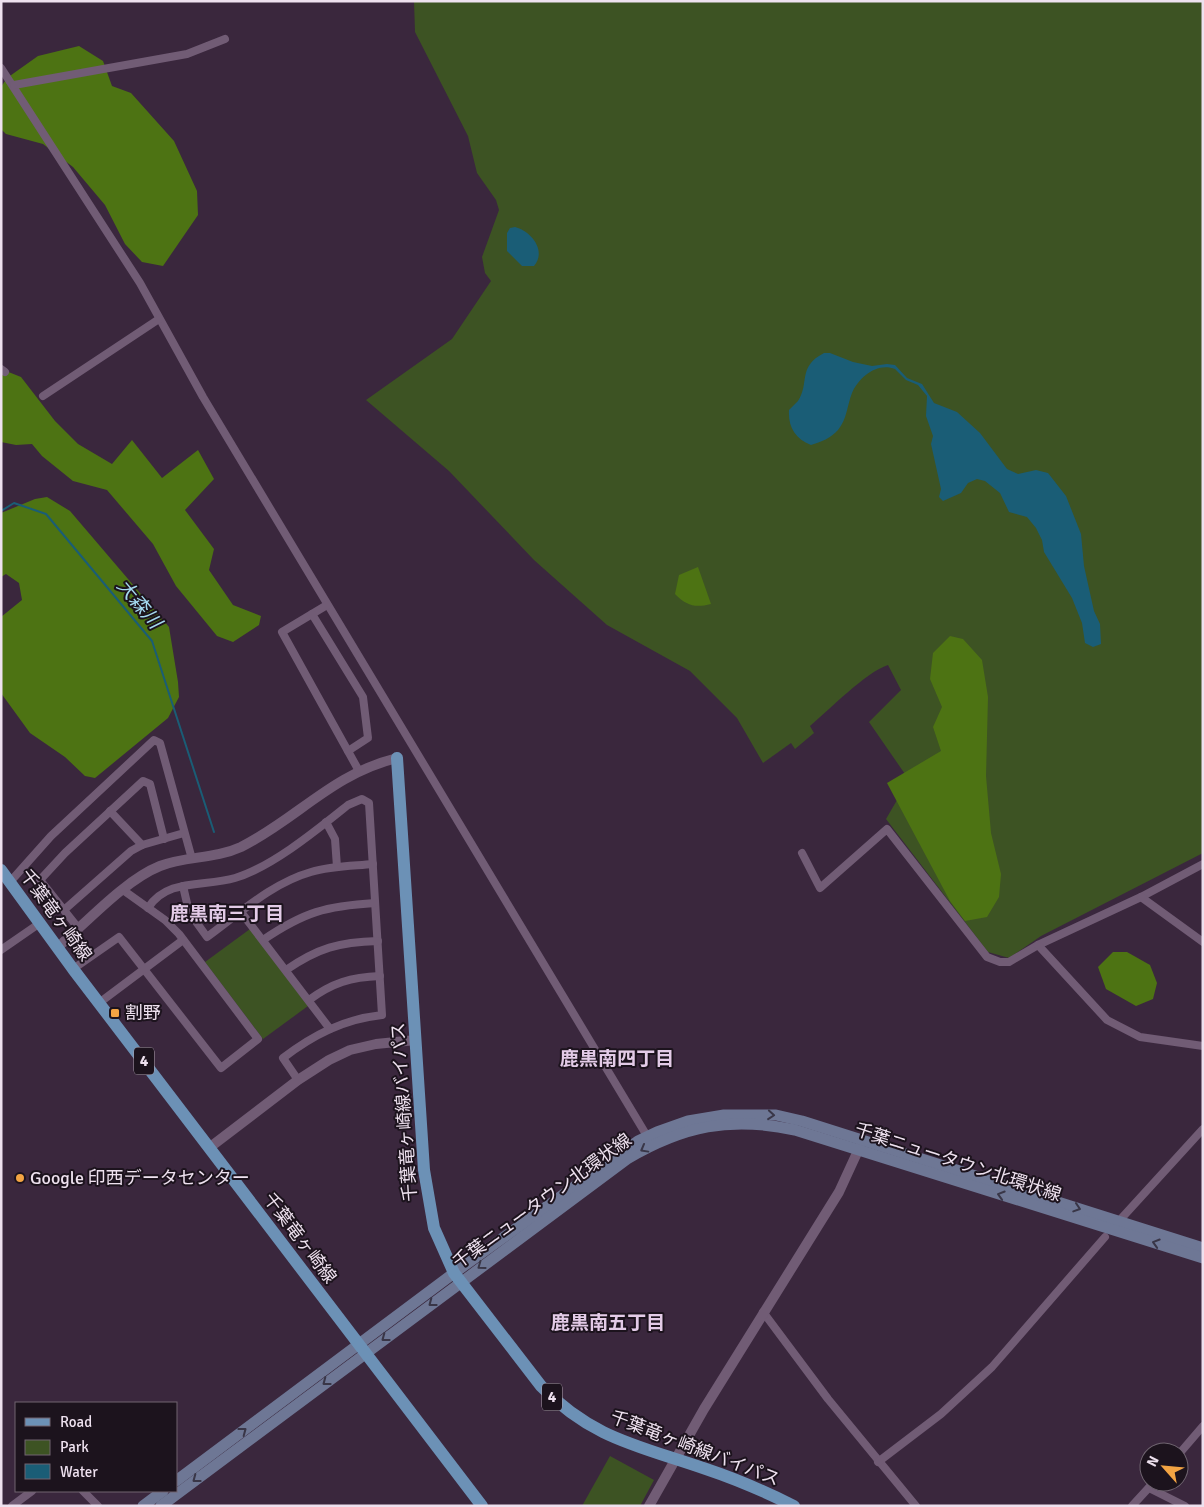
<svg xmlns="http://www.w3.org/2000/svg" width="1204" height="1507" viewBox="0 0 1204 1507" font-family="Signika,'Noto Sans JP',sans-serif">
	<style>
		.green { fill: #3d5323 }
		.forest { fill: #4d7313 }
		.water { fill: #1a5d76 }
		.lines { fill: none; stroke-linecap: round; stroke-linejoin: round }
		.stream { stroke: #1a5d76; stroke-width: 2 }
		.minor { stroke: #715c75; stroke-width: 8 }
		.tertiary { stroke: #715c75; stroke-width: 10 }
		.secondary { stroke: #6e7795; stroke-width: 11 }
		.primary { stroke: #6c91b6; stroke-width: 12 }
		.oneway { stroke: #393647 }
		.poi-dot { fill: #f3a443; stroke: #1c131d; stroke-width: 2 }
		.labels { text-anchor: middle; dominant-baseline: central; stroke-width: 4; stroke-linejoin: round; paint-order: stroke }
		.shield { fill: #1c131d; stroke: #afa3b0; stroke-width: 1 }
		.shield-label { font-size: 16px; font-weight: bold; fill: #eee1ef }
		.street-label { font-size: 18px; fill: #eee1ef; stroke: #1c131d }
		.poi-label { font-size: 18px; fill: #eee1ef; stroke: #1c131d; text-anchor: start }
		.water-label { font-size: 19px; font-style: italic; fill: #a5d9f0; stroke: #1c131d }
		.neighbourhood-label { font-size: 19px; font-weight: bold; fill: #e3cbe7; stroke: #1c131d }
	</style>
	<rect width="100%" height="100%" fill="#3a273d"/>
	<g class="green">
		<path d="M414,1H1203V853L1041,936L1009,958L988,952L886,819L904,788L907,777L869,722L901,690L888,665C866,672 829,710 810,726L814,733L795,749L791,743L763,763L737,718L690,671L607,625L534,560L449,471L366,400L452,339L491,281L485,273L482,257L499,210L496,200L477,173L468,136L415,32Z"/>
		<polygon points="250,929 308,1006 263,1039 205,962"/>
		<polygon points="610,1456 654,1480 640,1506 582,1506"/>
	</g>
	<g class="forest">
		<polygon points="79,46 103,61 112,86 131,93 174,141 197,191 198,215 163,266 142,262 125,244 105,205 73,167 43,144 6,134 1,129 1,87 7,78 38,56"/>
		<polygon points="1,369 21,377 55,421 78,444 112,464 132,440 162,478 198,450 214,479 185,510 214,549 209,570 233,605 261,616 259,625 233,642 217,636 176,586 153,544 107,490 73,481 42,456 32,444 16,445 1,442"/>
		<polygon points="47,497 70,511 169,627 178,682 179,697 168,718 95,778 85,776 65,757 30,733 1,693 1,617 22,600 19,583 6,574 1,577 1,513 35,499"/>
		<path d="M698,567L711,604C695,608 687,606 675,594L679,575Z"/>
		<polygon points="950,636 963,639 982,660 988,697 986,776 991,833 1001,874 999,897 987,917 965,921 950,901 887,783 941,751 933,727 942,707 930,679 933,653"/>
		<polygon points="1113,952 1127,952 1150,965 1157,983 1153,999 1136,1006 1106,989 1098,967"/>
	</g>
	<g class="water">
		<path d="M515,227C531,231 547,251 534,266H522L507,251V233L510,228Z"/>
		<path d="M824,353H830L853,362L872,366L887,364L895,365L907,378L922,384L934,403L957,412L980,433L1007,469L1018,474L1036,470L1048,473L1066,496L1081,534L1084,566L1094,611L1100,624L1101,644L1093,647L1085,643L1082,623L1072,598L1044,552L1042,540L1036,528L1027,517L1009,512L1000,493L985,481L977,479L968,483L961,493L943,501L939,497L941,489L931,444L933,436L926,416L927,396L918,385L906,380L895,369C877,362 859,377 852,393C847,406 847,419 838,430C831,438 821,442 811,445C795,439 788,427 789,410C792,407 795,404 798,401C810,383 797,367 824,353Z"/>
	</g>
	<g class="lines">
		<polyline class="stream" points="1,511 14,503 46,514 152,641 214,832"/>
		<g class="minor">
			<polyline points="1,68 140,283 203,397 647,1136"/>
			<polyline points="14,85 187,54 225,39"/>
			<polyline points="1,369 5,372"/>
			<polyline points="43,396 159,319"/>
			<polyline points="327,605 282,632 359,771"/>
			<polyline points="312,614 363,697 368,738 348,751"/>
			<polyline points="110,811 142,845"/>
			<polyline points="326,822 335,839 337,867"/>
			<polyline points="802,853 820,888 887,829 987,957 1000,962 1009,962 1038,945 1141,897 1203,864"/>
			<polyline points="10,882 51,836 154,740 160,743 192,859"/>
			<path d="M183,886L189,912L207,937C240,913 272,883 311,872C331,866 352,866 373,864"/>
			<polyline points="1141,897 1203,942"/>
			<path d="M148,908C167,878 204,887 235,878C272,867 318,829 348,805L362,799L369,803L382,1015C344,1019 313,1035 283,1058L298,1080"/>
			<polyline points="64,910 131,851 142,845 184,833"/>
			<polyline points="241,912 330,1029"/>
			<polyline points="79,929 40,880 65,853 143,781 150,784 164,839"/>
			<path d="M263,940C304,912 326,906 375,903"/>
			<polyline points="1038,945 1107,1020 1140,1037 1203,1046"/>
			<polyline points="1,950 40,923"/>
			<polyline points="73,969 119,937 221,1068 258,1039 179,934 165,920 123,890"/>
			<path d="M286,970C318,948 339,942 378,941"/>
			<path d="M309,1000C332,983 351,977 380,976"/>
			<polyline points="99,1003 183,940"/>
			<polyline points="1119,1221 1203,1129"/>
			<polyline points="763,1312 828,1399 916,1506"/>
			<polyline points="1179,1454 1203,1426"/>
			<polyline points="878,1462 941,1414 992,1367 1105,1237"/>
			<polyline points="1149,1488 1185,1506"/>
			<polyline points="83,1491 98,1506"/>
			<polyline points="12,1506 32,1491"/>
			<polyline points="1132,1506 1154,1482"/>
		</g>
		<g class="tertiary">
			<path d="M58,947C87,922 125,880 160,866C186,856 215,859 241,847C297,819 332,774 397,758"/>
			<polyline points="209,1148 298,1080 329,1060 350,1050 376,1044 416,1040"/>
			<polyline points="649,1506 704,1409 839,1192 862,1142"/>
		</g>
		<g class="secondary">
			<polyline points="176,1481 454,1273 638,1141 657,1132 688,1121 724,1115 776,1115 802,1121 1203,1248"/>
			<polyline points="143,1506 163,1491"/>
			<path d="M161,1506L627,1159C683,1126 730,1116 795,1130L1203,1258"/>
		</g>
		<g class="primary">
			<path d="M397,758L424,1170L434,1228L454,1273L541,1386C592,1439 640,1446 706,1469C736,1479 766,1492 794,1506"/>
			<polyline points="1,870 73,969 482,1506"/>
		</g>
	</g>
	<defs><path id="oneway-chevron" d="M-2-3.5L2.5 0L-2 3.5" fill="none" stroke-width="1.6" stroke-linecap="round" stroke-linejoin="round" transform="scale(1.25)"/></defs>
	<g class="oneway">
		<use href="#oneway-chevron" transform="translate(771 1115) rotate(5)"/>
		<use href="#oneway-chevron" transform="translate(644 1149) rotate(151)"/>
		<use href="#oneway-chevron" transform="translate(1001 1195) rotate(-163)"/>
		<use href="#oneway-chevron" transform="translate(1077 1208) rotate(18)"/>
		<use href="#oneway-chevron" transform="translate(1156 1243) rotate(-163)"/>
		<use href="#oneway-chevron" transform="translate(481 1266) rotate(144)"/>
		<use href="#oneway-chevron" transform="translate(432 1303) rotate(143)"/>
		<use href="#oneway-chevron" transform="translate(385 1338) rotate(143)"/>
		<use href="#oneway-chevron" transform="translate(326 1382) rotate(143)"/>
		<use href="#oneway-chevron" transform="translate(243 1431) rotate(-37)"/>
		<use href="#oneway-chevron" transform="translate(196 1479) rotate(143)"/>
	</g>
	<g class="poi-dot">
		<rect x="110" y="1008" width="10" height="10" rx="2.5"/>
		<circle cx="20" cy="1178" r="5"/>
	</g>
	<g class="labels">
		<g class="shield">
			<rect x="134" y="1047.5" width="20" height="27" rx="4"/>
			<rect x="542" y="1383.5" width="20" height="27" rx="4"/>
		</g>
		<g class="shield-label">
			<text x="144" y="1061">4</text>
			<text x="552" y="1397">4</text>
		</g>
		<g class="street-label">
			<text transform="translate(56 915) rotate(54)">千葉竜ヶ崎線</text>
			<text transform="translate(404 1112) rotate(-94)">千葉竜ヶ崎線バイパス</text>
			<text transform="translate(958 1162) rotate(18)">千葉ニュータウン北環状線</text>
			<text transform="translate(542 1201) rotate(-36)">千葉ニュータウン北環状線</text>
			<text transform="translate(300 1238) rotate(53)">千葉竜ヶ崎線</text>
			<text transform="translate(695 1448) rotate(21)">千葉竜ヶ崎線バイパス</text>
		</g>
		<g class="poi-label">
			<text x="125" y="1013">割野</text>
			<text x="30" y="1178">Google 印西データセンター</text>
		</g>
		<g class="water-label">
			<text transform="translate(139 604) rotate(50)">大森川</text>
		</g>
		<g class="neighbourhood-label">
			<text x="227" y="914">鹿黒南三丁目</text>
			<text x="617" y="1059">鹿黒南四丁目</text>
			<text x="608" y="1323">鹿黒南五丁目</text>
		</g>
	</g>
	<rect width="1204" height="1507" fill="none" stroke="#eee1ef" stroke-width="5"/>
	<rect x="15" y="1402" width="162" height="90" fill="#1c131d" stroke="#706571"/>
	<rect x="25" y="1418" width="25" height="8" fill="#6c91b6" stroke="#706571"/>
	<text x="60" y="1427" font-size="15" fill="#eee1ef">Road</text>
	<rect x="25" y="1440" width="25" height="15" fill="#3d5323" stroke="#706571"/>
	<text x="60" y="1452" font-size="15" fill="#eee1ef">Park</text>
	<rect x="25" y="1464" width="25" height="15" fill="#1a5d76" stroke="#706571"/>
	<text x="60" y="1477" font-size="15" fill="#eee1ef">Water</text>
	<g transform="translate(1164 1467) rotate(297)"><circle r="24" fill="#1c131d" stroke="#706571"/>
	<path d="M0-4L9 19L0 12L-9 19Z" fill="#f3a443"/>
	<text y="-8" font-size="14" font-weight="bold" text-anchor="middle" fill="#eee1ef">N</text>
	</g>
</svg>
